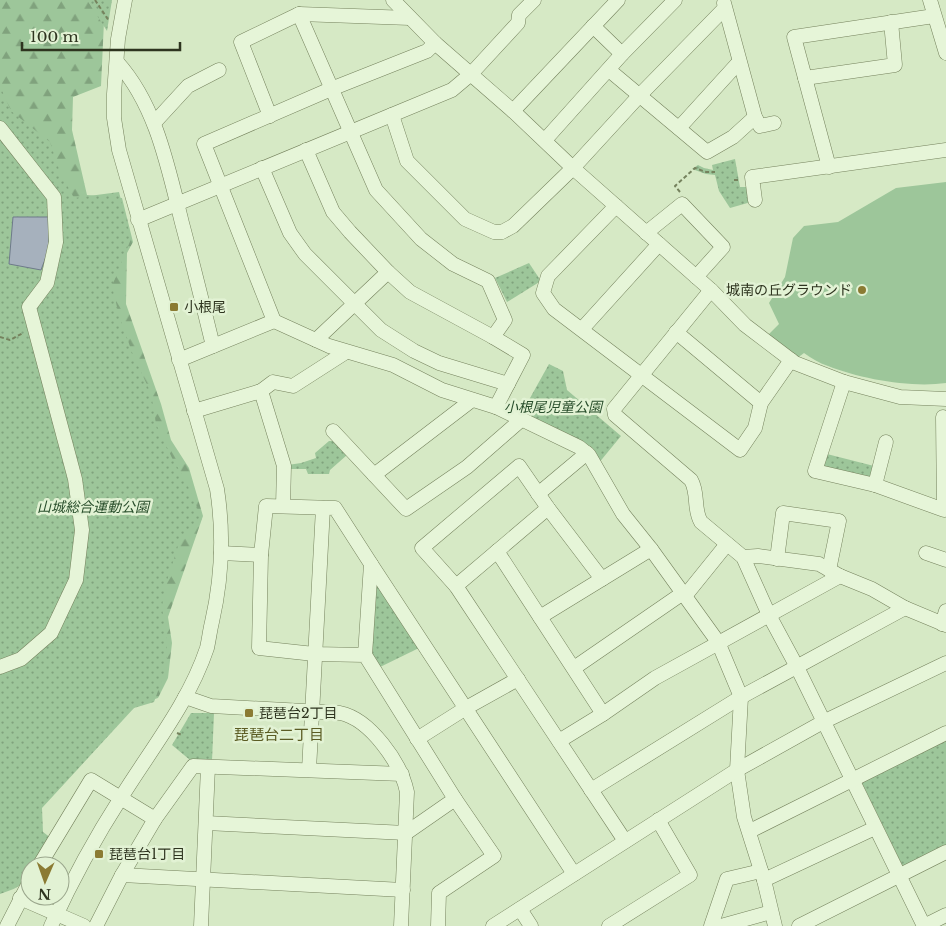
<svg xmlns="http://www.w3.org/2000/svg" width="946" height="926" viewBox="0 0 946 926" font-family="'Libre Baskerville','Noto Sans JP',serif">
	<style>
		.forest { fill: url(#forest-firs) }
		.park { fill: url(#park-dots) }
		.pitch { fill: #9dc69a }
		.water { fill: #a6b1bd; stroke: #6e7a8a }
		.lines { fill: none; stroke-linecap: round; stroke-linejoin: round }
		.minor-casing { stroke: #75825d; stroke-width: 15 }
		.path { stroke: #75825d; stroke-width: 2; stroke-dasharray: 4 2.5; stroke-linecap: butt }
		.minor { stroke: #e6f5d8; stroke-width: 14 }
		.poi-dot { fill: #8b7b33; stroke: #e2f2d4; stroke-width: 2 }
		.labels { text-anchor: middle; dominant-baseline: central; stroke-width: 5; stroke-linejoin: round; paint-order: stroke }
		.poi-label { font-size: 14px; fill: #2e341f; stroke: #e2f2d4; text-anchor: start }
		.park-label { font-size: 14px; font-style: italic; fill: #284e2b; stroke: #e2f2d4 }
		.neighbourhood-label { font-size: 15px; fill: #5b5c23; stroke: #e2f2d4 }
	</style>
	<defs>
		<pattern id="forest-firs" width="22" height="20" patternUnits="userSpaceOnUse" patternTransform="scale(1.25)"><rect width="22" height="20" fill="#9dc69a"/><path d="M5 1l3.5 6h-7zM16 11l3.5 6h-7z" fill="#80a27d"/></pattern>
		<pattern id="park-dots" width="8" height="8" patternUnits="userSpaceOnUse" patternTransform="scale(1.25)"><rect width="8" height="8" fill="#9dc69a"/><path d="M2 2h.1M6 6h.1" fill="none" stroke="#80a27d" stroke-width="1.8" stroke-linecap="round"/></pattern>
	</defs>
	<rect width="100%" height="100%" fill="#d6e9c5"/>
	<polygon class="forest" points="0,0 105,0 101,86 73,97 72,130 87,195 122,198 133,242 127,253 126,304 161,404 171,440 189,468 203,516 168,617 172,643 168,678 158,698 139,704 117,721 40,806 0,883"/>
	<g class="park">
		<polygon points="87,0 112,0 107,31"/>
		<path d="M0,86L11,111L50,142L60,172L74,198L119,192L131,239L112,286L119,315L133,355L151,393L156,424L173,460L185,479L202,519L180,540L165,587L162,607L167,643L166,669L154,702L134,708L42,808L43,832L51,838L34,866H30C30,884 15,889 0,894Z"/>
		<polygon points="735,159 740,187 749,187 751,202 730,208 719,191 715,175 706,174 692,169 698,165 704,168 713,170 712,165"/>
		<polygon points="529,263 541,281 507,302 495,278"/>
		<polygon points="549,364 563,371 567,390 621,436 598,464 520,416"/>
		<polygon points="329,441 335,441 347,455 330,470 329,474 308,474 306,469 288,469 288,465 301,463 316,458 315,453"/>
		<polygon points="823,453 874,466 872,476 865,480 822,469"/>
		<polygon points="376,583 419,648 376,669 367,656"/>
		<polygon points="191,713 214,713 212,761 190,760 172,745"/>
		<polygon points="946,737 946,848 904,869 861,781"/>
	</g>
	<path class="pitch" d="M946,182V383C911,388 861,379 828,366C819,363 811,358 804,353L796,359L768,335L779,324L769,303L785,277L793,238L804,226L838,222L896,188Z"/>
	<polygon class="water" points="13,217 49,217 49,249 41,270 9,264"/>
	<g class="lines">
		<g class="minor-casing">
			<g id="minor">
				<polyline points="393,0 435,43 513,111 573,168 711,290 745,325 795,363 844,382 900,397 946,399"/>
				<polyline points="930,0 946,53"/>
				<polyline points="724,3 755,117 760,126 774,123"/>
				<polyline points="299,14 376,190 421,239 453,264 488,281 505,320 493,337"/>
				<polyline points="593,26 622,54"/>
				<path d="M117,62C156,105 168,167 182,223C193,264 203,305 213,346"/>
				<polyline points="609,70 707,152 733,137 755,117"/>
				<polyline points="805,78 895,65 891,22"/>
				<polyline points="513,111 618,0"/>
				<polyline points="392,115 407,161 465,219 494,232 502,232 513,226 573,168 639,96 724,9"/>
				<polyline points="270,116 241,42 299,14 410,18"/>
				<polyline points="154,123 188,86 219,70"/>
				<polyline points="0,128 54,197 56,242 47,283 29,307 75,479 82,530 76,580 51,633 21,659 0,667"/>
				<polyline points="679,128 739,62"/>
				<polyline points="545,140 622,54 675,0"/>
				<polyline points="306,150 333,212 350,232 388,272 410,292 493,337 523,355 496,407"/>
				<polyline points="829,167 794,37 934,16"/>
				<polyline points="262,168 290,233 305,254 381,330 414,351 439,363 508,384"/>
				<polyline points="755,200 752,177 946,150"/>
				<polyline points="616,206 548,276 543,293 554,309 740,450 755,428 761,403 791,360"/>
				<polyline points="138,220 452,90 471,74 518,23 519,15 534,0"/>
				<polyline points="646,233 682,204 723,247 696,277"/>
				<path d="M711,290L614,409L615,415L691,480C699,494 693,509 701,522L743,557L769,615L797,667L924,926"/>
				<polyline points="274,321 204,144 331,89 427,51 435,43"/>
				<polyline points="582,329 659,244"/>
				<polyline points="676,332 761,403"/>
				<polyline points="316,340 388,272"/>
				<polyline points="179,360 274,321 329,346 393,365 442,390 496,407 579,447 589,455 623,514 651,549 718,642 741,697 737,770 744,817 764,880 775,926"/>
				<polyline points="844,382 815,471 875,485 944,510 943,417"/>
				<polyline points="261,391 284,466 283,506"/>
				<polyline points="194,411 261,391 273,382 293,386 346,352"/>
				<polyline points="333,431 406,509 467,467 522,419"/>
				<polyline points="374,475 472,400"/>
				<polyline points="875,485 886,442"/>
				<polyline points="538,494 587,453"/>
				<polyline points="497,551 603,714"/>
				<polyline points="221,553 261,555"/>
				<polyline points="926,553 946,560"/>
				<polyline points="743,557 758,556 819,564 840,576 872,589 905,608 946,625"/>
				<polyline points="777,559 783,513 839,521 829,570"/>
				<polyline points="371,564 574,874"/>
				<polyline points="602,579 548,508 519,466 422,548 456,586 625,841"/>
				<polyline points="456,586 548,508"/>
				<polyline points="685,596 727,544"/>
				<polyline points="540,617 651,549"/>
				<polyline points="942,624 946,611"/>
				<polyline points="574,668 683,593"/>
				<path d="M185,697L211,706L340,713C370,719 401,763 407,792L401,926"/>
				<polyline points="417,739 466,708 518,679"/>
				<polyline points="559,741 603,714 655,678 840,576"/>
				<polyline points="309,770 323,508"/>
				<polyline points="591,790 741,697 905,608"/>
				<polyline points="206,823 406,833 455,799 365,655 371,564 335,508 266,506 261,555 259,648 314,654 365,655"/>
				<polyline points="750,831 946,733"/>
				<polyline points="39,866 91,780 155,819"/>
				<polyline points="122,875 403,890"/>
				<polyline points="764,880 875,828"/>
				<polyline points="20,898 84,926"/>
				<polyline points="520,909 531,926"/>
				<polyline points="7,926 30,881"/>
				<path d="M51,926C72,880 95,838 122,796C152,748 189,702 207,648C209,639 210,630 212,622C222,578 224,534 217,489L119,150L114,118V94L118,39L125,0"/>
				<polyline points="96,926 122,875 155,819 193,766 402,774"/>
				<polyline points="201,926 208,767"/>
				<polyline points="438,926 439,893 494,856 455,799"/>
				<polyline points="493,926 737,770 823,722 946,663"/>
				<polyline points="609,926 690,875 658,820"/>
				<polyline points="711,926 727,879 761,871"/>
				<polyline points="721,926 771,912"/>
				<polyline points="799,926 946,852"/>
				<polyline points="924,926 946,915"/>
			</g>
		</g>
		<g class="path">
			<polyline points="95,0 109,21"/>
			<polyline points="734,180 740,180"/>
			<polyline points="680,192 675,186 695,168 706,172 715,172"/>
			<polyline points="0,337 10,340 23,333"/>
			<polyline points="177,733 182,735"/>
		</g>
		<use href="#minor" class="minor"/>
	</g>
	<g class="poi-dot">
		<circle cx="862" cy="290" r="5"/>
		<rect x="169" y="302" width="10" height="10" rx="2.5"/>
		<rect x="244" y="708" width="10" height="10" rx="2.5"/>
		<rect x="94" y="849" width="10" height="10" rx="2.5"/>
	</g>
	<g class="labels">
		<g class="poi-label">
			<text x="852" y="290" text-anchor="end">城南の丘グラウンド</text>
			<text x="184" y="307">小根尾</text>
			<text x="259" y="713">琵琶台2丁目</text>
			<text x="109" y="854">琵琶台1丁目</text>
		</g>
		<g class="park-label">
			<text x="553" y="407">小根尾児童公園</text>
			<text x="93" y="507">山城総合運動公園</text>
		</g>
		<g class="neighbourhood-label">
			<text x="279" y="734">琵琶台二丁目</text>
		</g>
	</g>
	<g transform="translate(45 881) rotate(182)"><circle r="24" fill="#e2f2d4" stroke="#9aa68c"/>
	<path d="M0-4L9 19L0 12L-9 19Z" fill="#8b7b33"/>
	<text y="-8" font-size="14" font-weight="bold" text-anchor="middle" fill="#2e341f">N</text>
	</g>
	<path d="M22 42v8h158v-8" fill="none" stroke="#2e341f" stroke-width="2.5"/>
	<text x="30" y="42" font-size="15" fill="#2e341f" stroke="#e2f2d4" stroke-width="4" paint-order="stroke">100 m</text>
</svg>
